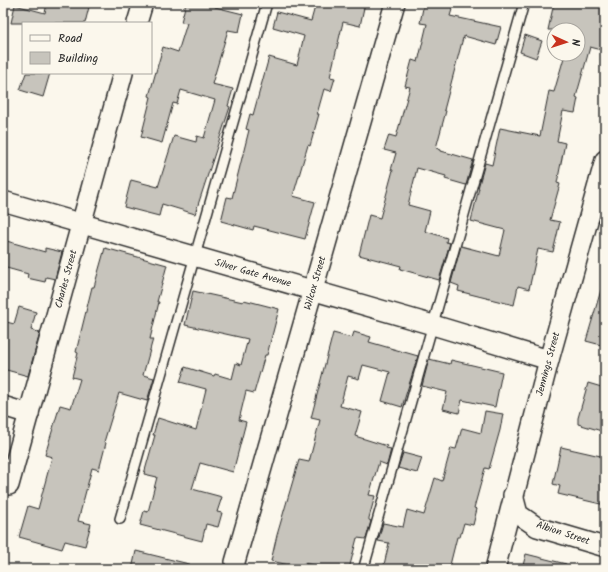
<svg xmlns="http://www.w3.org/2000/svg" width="608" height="572" viewBox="0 0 608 572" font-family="Kalam,sans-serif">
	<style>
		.building { fill: #c7c4bc; stroke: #2b2b2b }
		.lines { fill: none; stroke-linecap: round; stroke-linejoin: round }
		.service-casing { stroke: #2b2b2b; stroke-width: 12 }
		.minor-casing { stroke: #2b2b2b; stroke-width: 22 }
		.service { stroke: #fbf7ec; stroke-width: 9 }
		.minor { stroke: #fbf7ec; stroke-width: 19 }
		.labels { text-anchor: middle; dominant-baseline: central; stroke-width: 3; stroke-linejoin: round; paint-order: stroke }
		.street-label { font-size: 10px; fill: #2b2b2b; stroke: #fbf7ec }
	</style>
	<rect width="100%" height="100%" fill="#fbf7ec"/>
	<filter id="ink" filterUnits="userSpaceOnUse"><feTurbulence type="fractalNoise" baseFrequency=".025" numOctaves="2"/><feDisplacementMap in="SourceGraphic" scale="8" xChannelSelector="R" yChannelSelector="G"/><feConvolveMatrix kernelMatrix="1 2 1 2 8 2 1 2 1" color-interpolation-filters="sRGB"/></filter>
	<g filter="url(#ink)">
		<g class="building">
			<polygon points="47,3 90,3 85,23 11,23 15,5 45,13"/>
			<polygon points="186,3 216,3 215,7 243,14 239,32 228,30 212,84 233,89 228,106 230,107 195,214 162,204 159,216 124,207 131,180 158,187 174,136 196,142 197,136 204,138 215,100 181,90 177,104 173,103 162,143 141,137 151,97 149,96 163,47 178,52 187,23 181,22"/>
			<polygon points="316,3 365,3 360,26 343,22 330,77 335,78 331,91 324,89 317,114 319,114 310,146 308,145 293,196 315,202 305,239 254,226 253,230 221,221 227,197 232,198 249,130 246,129 250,114 253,115 269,57 297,65 304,36 273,27 277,12 311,21"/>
			<polygon points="424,3 454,3 450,16 501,27 496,45 464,36 464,39 463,38 444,110 446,111 436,148 441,150 441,151 473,160 466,185 445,179 446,176 417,168 408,205 430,211 425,231 447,238 446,242 450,243 439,280 400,269 401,266 359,255 369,215 380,218 393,170 391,170 396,153 384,150 389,135 396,137 410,87 405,86 412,60 418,62 427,24 420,23"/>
			<polygon points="554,3 605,3 605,38 602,50 590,47 576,97 578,98 575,113 563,111 557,141 565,143 557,183 560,184 550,220 560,222 553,252 538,249 529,289 518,286 514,305 458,291 459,286 451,283 461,246 499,256 505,230 471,221 479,188 478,188 485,163 492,165 500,128 540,136 549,91 554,92 565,54 578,54 578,30 548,30"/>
			<polygon points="525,35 542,41 536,58 520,52"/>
			<polygon points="26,73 50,73 43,97 20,90"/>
			<polygon points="3,240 45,252 45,248 62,252 55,279 46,277 45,282 27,278 28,274 3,267"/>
			<polygon points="105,248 167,265 157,302 159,302 150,339 153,339 143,375 154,378 147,401 119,393 104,442 106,443 99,470 92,468 78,521 91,524 85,546 65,541 62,549 19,537 28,506 38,509 52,457 45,455 60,405 71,408 80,379 72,377 78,353 76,352 92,287 94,287"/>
			<polygon points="601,290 605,290 605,346 586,341"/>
			<polygon points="193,291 243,302 244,300 279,309 267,355 265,355 254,393 246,391 239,420 246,422 233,472 200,463 192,489 222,497 217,512 222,513 218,527 206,524 202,541 140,525 144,511 148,512 157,477 144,474 155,435 153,435 158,418 196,430 206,389 180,382 185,367 214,376 215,374 232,379 236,363 241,365 248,339 185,325"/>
			<polygon points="19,307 36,312 31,330 40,333 28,376 3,369 3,321 14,324"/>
			<polygon points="354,332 371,337 369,342 418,356 402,407 382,401 390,372 363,365 359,379 348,376 340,406 362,412 355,436 387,446 386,448 391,449 387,465 379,462 369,495 375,496 369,518 369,520 371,521 366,539 357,538 349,569 330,569 304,563 303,568 271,561 277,535 299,460 309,462 320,420 311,418 333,333 352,338"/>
			<polygon points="429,359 450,364 451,360 502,372 495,407 462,400 459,413 443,409 447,392 422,386"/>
			<polygon points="588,383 605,388 605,432 578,424 578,418"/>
			<polygon points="485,411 503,414 500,430 489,469 485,468 474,508 477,509 473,525 464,523 460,537 457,537 449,569 383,569 389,543 378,541 383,523 403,527 407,510 424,515 435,478 442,481 451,448 456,449 462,428 481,433"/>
			<polygon points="561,447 605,457 605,505 558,494 560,486 553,484"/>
			<polygon points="403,453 422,458 417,473 398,468"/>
			<polygon points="136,551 189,564 188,569 132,569"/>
			<polygon points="526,554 566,564 565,569 522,569"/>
		</g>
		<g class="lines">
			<g class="service-casing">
				<g id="service">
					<polyline points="120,519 267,3"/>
					<polyline points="364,567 524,3"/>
				</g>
			</g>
			<g class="minor-casing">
				<g id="minor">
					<polyline points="137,23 143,3"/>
					<polyline points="3,201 433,325 549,360"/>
					<polyline points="3,406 29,414"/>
					<polyline points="9,485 123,73"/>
					<polyline points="513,495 518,514 537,527 605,547"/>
					<polyline points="235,562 395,3"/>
					<polyline points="495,569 549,360 605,160"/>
				</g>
			</g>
			<use href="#service" class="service"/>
			<use href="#minor" class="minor"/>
		</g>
	</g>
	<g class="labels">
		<g class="street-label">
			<text transform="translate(253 273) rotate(16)">Silver Gate Avenue</text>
			<text transform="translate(66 279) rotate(-75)">Charles Street</text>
			<text transform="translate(315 283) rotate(-74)">Wilcox Street</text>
			<text transform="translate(548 364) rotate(-75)">Jennings Street</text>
			<text transform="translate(563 533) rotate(18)">Albion Street</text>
		</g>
	</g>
	<rect width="608" height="572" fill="none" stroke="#fbf7ec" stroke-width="16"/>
	<rect x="8" y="8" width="592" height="556" fill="none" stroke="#2b2b2b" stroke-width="1.5" filter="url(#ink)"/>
	<rect x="22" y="22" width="130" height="52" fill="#fbf7ec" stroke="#a8a59f"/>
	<rect x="30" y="35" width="20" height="6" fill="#fbf7ec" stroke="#a8a59f"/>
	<text x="58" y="42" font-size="12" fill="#2b2b2b">Road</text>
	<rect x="30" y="52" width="20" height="12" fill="#c7c4bc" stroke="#a8a59f"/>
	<text x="58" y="62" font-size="12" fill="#2b2b2b">Building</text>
	<g transform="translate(566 42) rotate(93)"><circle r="19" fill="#fbf7ec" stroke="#a8a59f"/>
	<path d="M0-3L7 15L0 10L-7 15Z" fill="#c8321e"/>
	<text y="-6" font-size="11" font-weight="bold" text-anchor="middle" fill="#2b2b2b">N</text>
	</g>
</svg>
